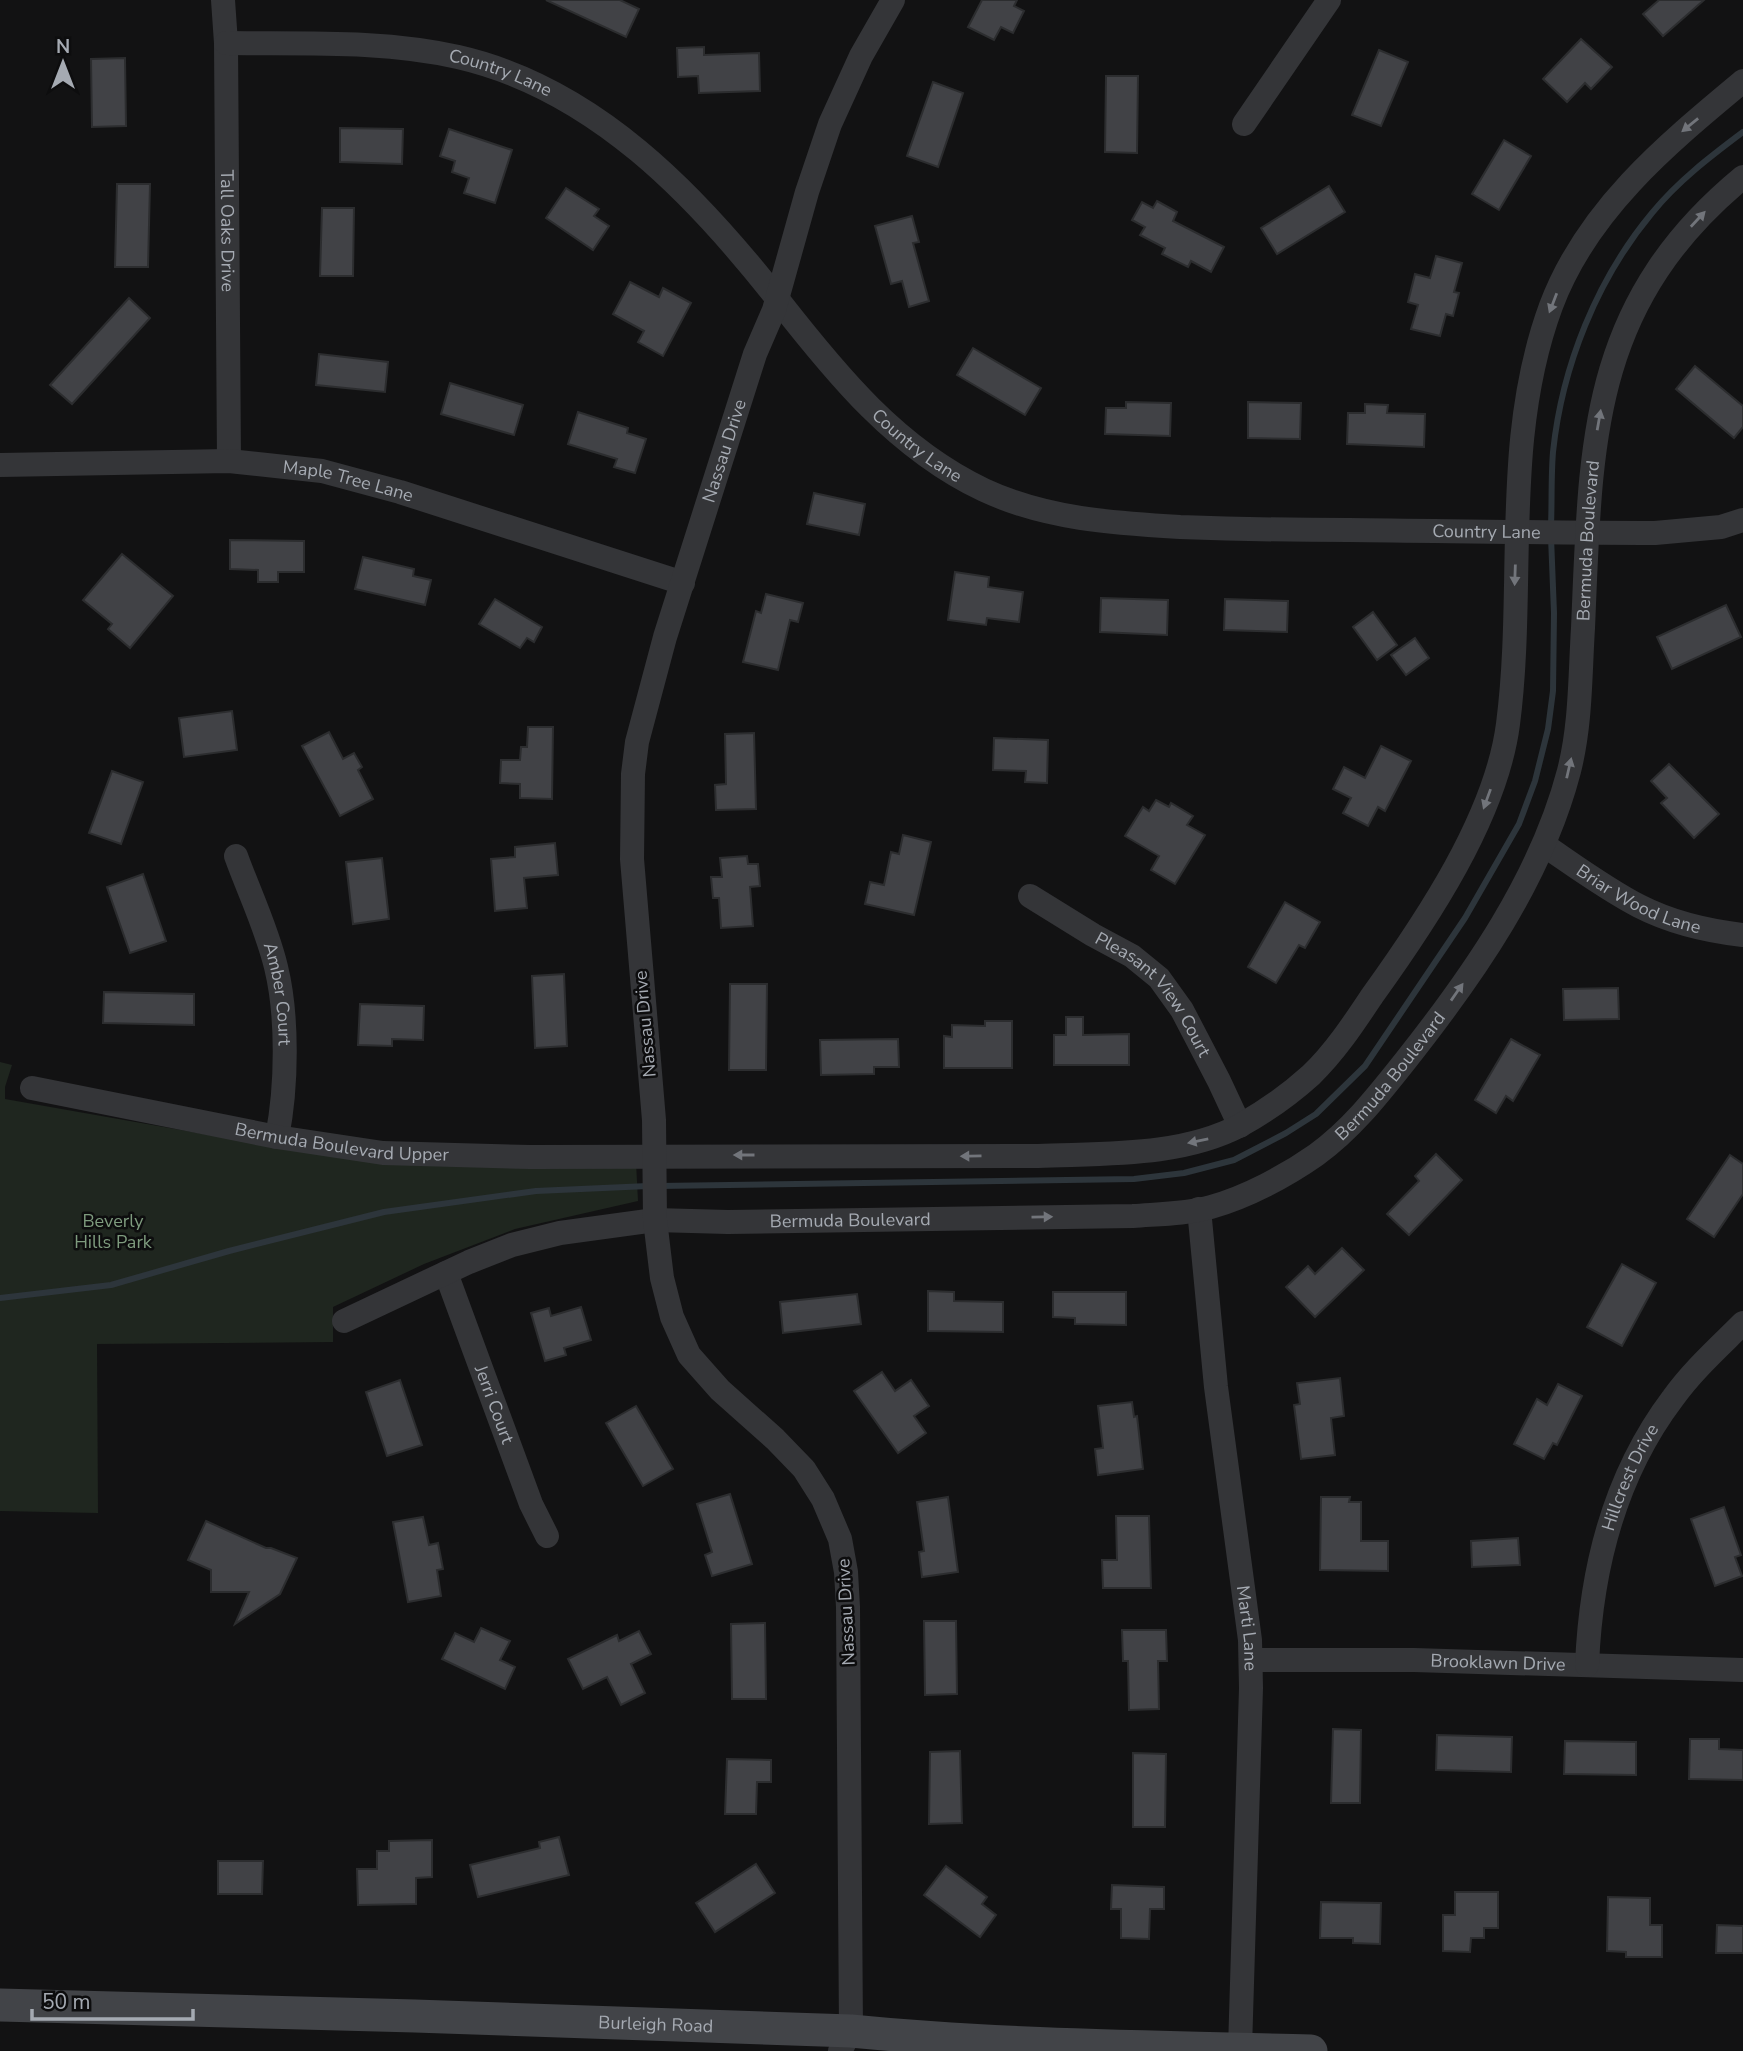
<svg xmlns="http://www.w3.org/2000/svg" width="1743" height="2051" viewBox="0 0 1743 2051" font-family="'Nunito Sans',sans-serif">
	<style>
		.green { fill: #1f261f }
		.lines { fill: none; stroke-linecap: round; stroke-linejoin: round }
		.stream { stroke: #2d353b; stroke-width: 6 }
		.building { fill: #414246; stroke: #2c2d2f; stroke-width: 2 }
		.street { stroke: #343538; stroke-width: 24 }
		.secondary { stroke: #424448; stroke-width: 33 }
		.oneway { fill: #72757b }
		.labels { text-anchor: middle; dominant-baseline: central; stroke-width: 5; stroke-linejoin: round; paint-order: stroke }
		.street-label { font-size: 18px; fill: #a5aab2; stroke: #0d0d0e }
		.park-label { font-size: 18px; fill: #7e9b7e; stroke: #0d0d0e }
	</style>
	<rect width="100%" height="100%" fill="#121213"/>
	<polygon class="green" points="0,1062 12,1065 5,1087 5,1099 294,1150 636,1162 638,1201 515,1229 424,1264 333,1307 333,1342 97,1344 98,1513 0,1511"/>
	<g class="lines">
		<g class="stream">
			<path d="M1551,526C1552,501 1551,476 1553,452C1562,366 1597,279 1652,213C1678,181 1711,156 1743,132"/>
			<polyline points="658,1186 1134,1179 1184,1173 1234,1160 1286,1133 1316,1114 1365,1066 1465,918 1519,824 1535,781 1548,729 1553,691 1554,613 1551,537"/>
			<polyline points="0,1298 111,1285 229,1251 384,1212 536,1191 648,1186"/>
		</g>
	</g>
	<g class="building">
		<polygon points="546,0 620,0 639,9 626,37"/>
		<polygon points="982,0 1017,0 1014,6 1024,11 1013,33 1001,27 994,40 968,27"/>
		<polygon points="1659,0 1704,0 1663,36 1643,14"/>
		<polygon points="1581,39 1612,67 1591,89 1585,83 1567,102 1543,79"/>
		<polygon points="704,47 704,55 759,53 760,91 699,93 698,76 678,77 677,48"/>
		<polygon points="1379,50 1408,62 1381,126 1352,115"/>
		<polygon points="125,58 126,126 92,127 91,59"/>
		<polygon points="1106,76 1138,76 1137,153 1105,152"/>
		<polygon points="933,82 963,93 938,167 907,156"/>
		<polygon points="340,128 403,129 402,164 340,162"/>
		<polygon points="449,129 512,150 495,203 464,193 469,178 452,172 455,161 440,156"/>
		<polygon points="1504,140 1531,156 1499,210 1472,194"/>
		<polygon points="117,184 150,184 148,267 115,267"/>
		<polygon points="1329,186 1345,212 1277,254 1261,228"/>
		<polygon points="566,188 599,209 594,216 609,226 593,250 546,218"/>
		<polygon points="1157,201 1177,212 1173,221 1224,247 1211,272 1191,261 1188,267 1162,254 1165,248 1140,235 1145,227 1132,220 1142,202 1153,208"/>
		<polygon points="322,208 354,208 353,276 320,276"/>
		<polygon points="912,216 919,242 913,243 929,301 909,307 902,281 891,284 875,226"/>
		<polygon points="1436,256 1462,263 1454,292 1459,293 1453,316 1446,314 1440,336 1411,329 1418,305 1408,302 1415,274 1430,278"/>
		<polygon points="630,282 659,297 663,288 691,303 663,356 638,342 644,331 613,314"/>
		<polygon points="129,298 150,318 72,404 50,385"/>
		<polygon points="973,348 1041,388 1025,415 957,375"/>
		<polygon points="319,354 388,362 385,392 316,385"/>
		<polygon points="1695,366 1743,406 1743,427 1734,438 1676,389"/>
		<polygon points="450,383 523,405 514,435 441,414"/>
		<polygon points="1126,402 1171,403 1170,436 1105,434 1106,408 1126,408"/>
		<polygon points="1248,402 1301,403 1300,439 1248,438"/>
		<polygon points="1365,404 1388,405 1387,413 1425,414 1424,447 1347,444 1348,413 1365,413"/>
		<polygon points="578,412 628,428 627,433 646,439 635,473 614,467 617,459 568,444"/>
		<polygon points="814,493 865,504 859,535 807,524"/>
		<polygon points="230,540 304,541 304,572 278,572 278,582 258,582 258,570 230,569"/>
		<polygon points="122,554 173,596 130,648 108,629 112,624 83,600"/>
		<polygon points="363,557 414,569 413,576 431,580 425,605 355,589"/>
		<polygon points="955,572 989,577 988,587 1023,592 1019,622 987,618 986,625 948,620"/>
		<polygon points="766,594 803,603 798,622 790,620 778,670 743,662 756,611 761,613"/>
		<polygon points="1101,598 1168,600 1167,635 1100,632"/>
		<polygon points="495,599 542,627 534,642 527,638 520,648 479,624"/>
		<polygon points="1225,599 1288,601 1287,632 1224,630"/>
		<polygon points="1726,605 1741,637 1672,669 1657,637"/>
		<polygon points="1373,612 1397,645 1377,660 1353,627"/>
		<polygon points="1415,638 1429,658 1406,675 1391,655"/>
		<polygon points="232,711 237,750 184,757 179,718"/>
		<polygon points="528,727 553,727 552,799 520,798 520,784 500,783 501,760 520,760 521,747 527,747"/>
		<polygon points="329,732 343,759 354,753 362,767 358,770 373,799 340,816 302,746"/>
		<polygon points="754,733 756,809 716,810 715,785 726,784 725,734"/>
		<polygon points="994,738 1048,740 1047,783 1025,782 1026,771 993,770"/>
		<polygon points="1381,746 1411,761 1385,811 1378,807 1368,826 1343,813 1351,798 1333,789 1344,767 1365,778"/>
		<polygon points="1669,764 1719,814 1694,838 1661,803 1667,798 1651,781"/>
		<polygon points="112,771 143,782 121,844 89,833"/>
		<polygon points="1156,800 1169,807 1171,803 1193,816 1187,825 1205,835 1175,884 1151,870 1159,856 1125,836 1143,807 1149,811"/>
		<polygon points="903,835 931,842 914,915 865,904 870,882 884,885 891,852 899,854"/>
		<polygon points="555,843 558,875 524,878 527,908 495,911 491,859 515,857 515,847"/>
		<polygon points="747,856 748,864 758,864 760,886 750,887 753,926 721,928 719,898 713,898 711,877 722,877 720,858"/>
		<polygon points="382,858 389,919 353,924 346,862"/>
		<polygon points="143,874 166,941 130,953 107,887"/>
		<polygon points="1285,902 1320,922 1305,948 1299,945 1276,983 1248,967"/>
		<polygon points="564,974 567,1046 535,1048 532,976"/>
		<polygon points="730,984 767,984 766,1070 729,1070"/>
		<polygon points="1618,988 1619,1019 1564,1020 1563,989"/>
		<polygon points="104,992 194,994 194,1025 103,1023"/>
		<polygon points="360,1004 424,1006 423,1040 392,1039 392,1046 358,1045"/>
		<polygon points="1066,1017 1083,1017 1083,1035 1129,1034 1129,1065 1054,1065 1054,1035 1066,1035"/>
		<polygon points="985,1021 1012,1021 1012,1068 944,1068 944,1036 952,1037 952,1025 985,1026"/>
		<polygon points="898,1039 899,1067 874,1067 874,1074 821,1075 820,1040"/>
		<polygon points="1511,1039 1540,1055 1513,1101 1506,1096 1496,1113 1475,1100"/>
		<polygon points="1436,1154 1462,1180 1409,1235 1387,1214 1419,1181 1415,1176"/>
		<polygon points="1730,1155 1743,1164 1743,1194 1714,1237 1687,1219"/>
		<polygon points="1342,1248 1364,1270 1315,1317 1286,1287 1308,1266 1315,1274"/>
		<polygon points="1622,1264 1656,1283 1622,1346 1587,1327"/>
		<polygon points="928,1291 954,1292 954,1301 1003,1302 1003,1332 928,1331"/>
		<polygon points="1053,1292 1126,1292 1126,1325 1075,1324 1075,1318 1053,1317"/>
		<polygon points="857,1294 861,1324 783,1333 780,1302"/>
		<polygon points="581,1307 591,1340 564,1348 566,1355 545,1361 531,1313 549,1308 551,1316"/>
		<polygon points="882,1372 895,1391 911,1380 929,1406 914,1416 926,1433 898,1453 854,1391"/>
		<polygon points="1340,1378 1344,1416 1331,1418 1335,1455 1301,1459 1294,1405 1300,1404 1297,1383"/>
		<polygon points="400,1380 422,1445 387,1456 366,1392"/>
		<polygon points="1558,1384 1582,1396 1557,1445 1553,1443 1544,1459 1514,1444 1537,1399 1547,1405"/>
		<polygon points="1132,1402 1134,1417 1137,1416 1143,1469 1098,1475 1095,1449 1103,1448 1098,1406"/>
		<polygon points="636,1406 673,1469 643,1486 606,1423"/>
		<polygon points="730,1494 752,1564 712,1576 705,1555 712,1552 697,1504"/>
		<polygon points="948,1497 958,1572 922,1577 919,1552 924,1551 917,1502"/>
		<polygon points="1321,1497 1350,1497 1349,1502 1361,1502 1361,1541 1388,1541 1388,1571 1320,1570"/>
		<polygon points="1724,1507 1741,1555 1735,1557 1742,1576 1715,1586 1691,1519"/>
		<polygon points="1116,1516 1149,1516 1151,1588 1103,1588 1102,1560 1117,1560"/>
		<polygon points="423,1517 429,1545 438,1543 443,1569 437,1570 441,1596 408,1602 393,1522"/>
		<polygon points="206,1521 266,1548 271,1548 297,1558 280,1594 235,1624 249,1592 211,1592 211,1570 188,1560"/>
		<polygon points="1518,1538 1520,1565 1472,1567 1471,1541"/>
		<polygon points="924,1621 956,1621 957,1694 925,1695"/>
		<polygon points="765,1623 766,1699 732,1699 731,1624"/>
		<polygon points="481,1628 510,1641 500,1660 515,1667 505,1689 442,1659 455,1633 474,1642"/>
		<polygon points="1122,1630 1166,1630 1167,1661 1158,1661 1159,1709 1129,1710 1128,1661 1123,1661"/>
		<polygon points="639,1631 651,1654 631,1664 645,1693 621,1705 607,1677 583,1689 568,1659 617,1635 619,1641"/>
		<polygon points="1333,1729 1361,1730 1360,1803 1331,1803"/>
		<polygon points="1437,1735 1512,1737 1511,1772 1436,1770"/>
		<polygon points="1690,1739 1719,1739 1719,1749 1743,1750 1743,1780 1689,1779"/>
		<polygon points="1565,1741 1636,1742 1636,1775 1564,1774"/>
		<polygon points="960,1751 962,1823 929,1824 930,1752"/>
		<polygon points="1133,1753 1166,1754 1165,1827 1133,1827"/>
		<polygon points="727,1759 771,1760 771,1782 757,1782 756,1814 725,1814"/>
		<polygon points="559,1837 569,1875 478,1897 470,1865 540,1848 539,1842"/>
		<polygon points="432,1840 432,1877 416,1878 416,1904 358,1905 357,1869 377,1869 377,1851 389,1851 389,1841"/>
		<polygon points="218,1861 263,1861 262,1894 218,1894"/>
		<polygon points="756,1864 775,1893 715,1932 696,1903"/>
		<polygon points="946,1866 987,1897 982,1904 996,1915 980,1937 924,1895"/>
		<polygon points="1112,1885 1164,1887 1164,1909 1150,1909 1149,1939 1121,1938 1121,1909 1111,1909"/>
		<polygon points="1455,1892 1498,1892 1498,1928 1484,1928 1484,1938 1471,1938 1470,1952 1443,1951 1443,1915 1455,1915"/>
		<polygon points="1608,1897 1650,1898 1650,1925 1662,1925 1662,1957 1626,1957 1626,1952 1607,1951"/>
		<polygon points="1321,1902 1381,1903 1380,1944 1353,1943 1353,1938 1320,1938"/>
		<polygon points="1717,1925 1743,1926 1743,1953 1716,1953"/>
	</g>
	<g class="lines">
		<g class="street">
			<path id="s1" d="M223,0L226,43L229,461"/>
			<path id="s2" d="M226,43C303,44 383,40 458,57C594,88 696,195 779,301C836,374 897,449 984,490C1046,519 1113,523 1180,527C1236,529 1293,530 1349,530C1451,531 1553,533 1655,533L1721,527L1743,520"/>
			<polyline points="1244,124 1329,0"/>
			<path id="s3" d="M0,465L229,461L322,471L400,492L683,583"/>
			<path id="s4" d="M1544,845C1575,866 1606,889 1639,906C1670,922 1708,931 1743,935"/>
			<path id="s5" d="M236,856C249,892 267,929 276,967C288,1016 287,1087 277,1137"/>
			<path id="s6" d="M1030,896L1093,935L1132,956L1159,978L1182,1010L1219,1081L1240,1126"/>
			<path id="s7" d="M32,1088L277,1137L383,1153L530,1157L1038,1156C1104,1153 1181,1157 1241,1125C1266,1111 1290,1094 1311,1075C1335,1052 1354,1023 1372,996C1426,921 1496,817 1508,724C1526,585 1501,441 1551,306C1587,210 1666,145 1743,81"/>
			<path id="s8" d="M1199,1209L1216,1387L1250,1640L1251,1688L1240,2049"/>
			<path id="s9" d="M446,1273L531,1504L547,1536"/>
			<path id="s10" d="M344,1321L469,1262L512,1245L560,1233L655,1220L728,1222L1133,1216C1159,1214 1186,1214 1211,1207C1247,1197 1286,1176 1316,1155C1352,1129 1379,1094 1406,1060C1474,974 1541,878 1569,771C1581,724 1580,675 1583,628C1591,444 1588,305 1743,177"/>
			<path id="s11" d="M1251,1660H1414L1743,1670"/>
			<path id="s12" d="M1587,1665C1591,1568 1614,1476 1673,1398C1693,1370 1719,1347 1743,1323"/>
			<path id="s13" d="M840,2051L851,2031L848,1607L846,1572L840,1539L823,1499L804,1469L775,1439L720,1390L689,1355L672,1317L662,1278L655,1220L654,1120L632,859L633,774L637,742L665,637L755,354L774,310L807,192L830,124L861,56L893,0"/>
		</g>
		<path class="secondary" id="s14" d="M0,2005L415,2016L851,2031C1003,2046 1158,2047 1311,2051"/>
	</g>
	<defs><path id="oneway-solid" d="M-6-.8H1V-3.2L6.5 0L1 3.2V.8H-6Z" transform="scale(1.75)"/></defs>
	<g class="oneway">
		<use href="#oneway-solid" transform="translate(1690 125) rotate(141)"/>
		<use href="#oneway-solid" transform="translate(1698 219) rotate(-47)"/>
		<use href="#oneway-solid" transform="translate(1553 303) rotate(111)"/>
		<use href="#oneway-solid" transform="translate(1599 420) rotate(-80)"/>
		<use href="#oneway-solid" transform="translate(1515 575) rotate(92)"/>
		<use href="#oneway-solid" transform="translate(1569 768) rotate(-77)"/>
		<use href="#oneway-solid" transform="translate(1487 799) rotate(110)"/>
		<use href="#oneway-solid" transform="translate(1457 992) rotate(-55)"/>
		<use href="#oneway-solid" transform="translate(1198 1141) rotate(168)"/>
		<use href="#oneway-solid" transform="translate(744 1155) rotate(180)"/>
		<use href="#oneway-solid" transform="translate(971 1156) rotate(179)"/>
		<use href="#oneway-solid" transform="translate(1042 1217) rotate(-1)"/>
	</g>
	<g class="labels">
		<g class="street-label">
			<text stroke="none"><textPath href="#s2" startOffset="278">Country Lane</textPath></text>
			<text stroke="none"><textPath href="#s1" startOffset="231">Tall Oaks Drive</textPath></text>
			<text stroke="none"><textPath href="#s2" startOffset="845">Country Lane</textPath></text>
			<text stroke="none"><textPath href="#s13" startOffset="1680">Nassau Drive</textPath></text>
			<text stroke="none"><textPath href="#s3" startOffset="350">Maple Tree Lane</textPath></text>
			<text stroke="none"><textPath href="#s2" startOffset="1433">Country Lane</textPath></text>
			<text stroke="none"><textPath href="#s10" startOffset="1701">Bermuda Boulevard</textPath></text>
			<text stroke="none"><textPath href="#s4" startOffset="110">Briar Wood Lane</textPath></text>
			<text stroke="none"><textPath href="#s5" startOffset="145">Amber Court</textPath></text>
			<text stroke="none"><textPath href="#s6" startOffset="161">Pleasant View Court</textPath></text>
			<text transform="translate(645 1024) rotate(-95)">Nassau Drive</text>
			<text stroke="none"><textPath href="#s10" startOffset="1113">Bermuda Boulevard</textPath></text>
			<text stroke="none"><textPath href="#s7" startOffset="315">Bermuda Boulevard Upper</textPath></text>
			<text stroke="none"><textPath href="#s10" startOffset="525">Bermuda Boulevard</textPath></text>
			<text stroke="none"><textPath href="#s9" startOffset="140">Jerri Court</textPath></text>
			<text stroke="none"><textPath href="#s12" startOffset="194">Hillcrest Drive</textPath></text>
			<text transform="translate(846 1612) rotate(-93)">Nassau Drive</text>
			<text stroke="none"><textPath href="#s8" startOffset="422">Marti Lane</textPath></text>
			<text stroke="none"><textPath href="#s11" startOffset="247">Brooklawn Drive</textPath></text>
			<text stroke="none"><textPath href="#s14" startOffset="656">Burleigh Road</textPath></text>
		</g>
		<g class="park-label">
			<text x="113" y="1221">Beverly<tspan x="113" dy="21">Hills Park</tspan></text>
		</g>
	</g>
	<g transform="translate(63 63)" stroke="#0d0d0e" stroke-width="5" paint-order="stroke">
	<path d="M0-5L12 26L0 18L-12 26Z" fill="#a5aab2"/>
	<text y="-10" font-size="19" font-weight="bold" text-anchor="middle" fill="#a5aab2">N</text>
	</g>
	<path d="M32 2009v10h161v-10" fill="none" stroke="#a5aab2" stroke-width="3.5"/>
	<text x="42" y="2009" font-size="21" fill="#a5aab2" stroke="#0d0d0e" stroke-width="5" paint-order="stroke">50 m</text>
</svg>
